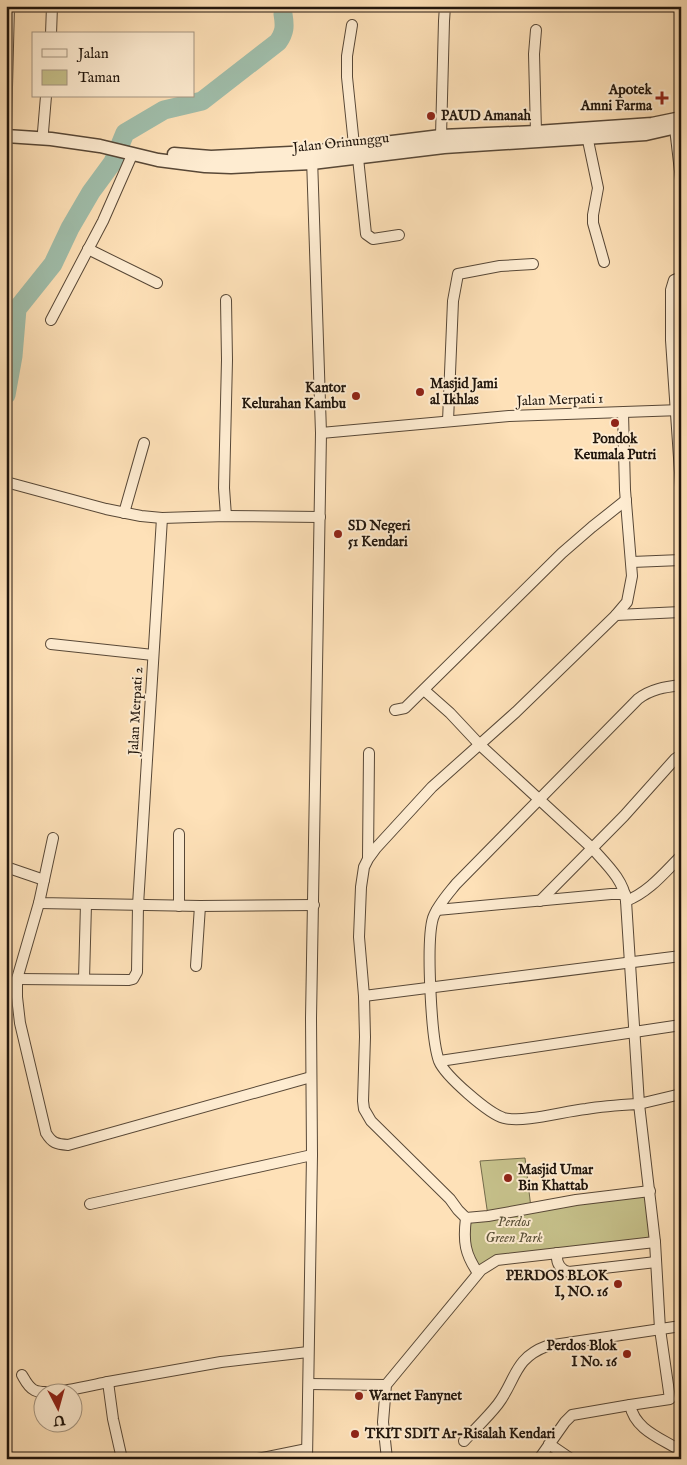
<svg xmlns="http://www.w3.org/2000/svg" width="687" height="1465" viewBox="0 0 687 1465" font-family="'IM FELL English',serif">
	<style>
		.green { fill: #c6c18b; stroke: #736b4c }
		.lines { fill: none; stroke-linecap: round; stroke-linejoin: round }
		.river { stroke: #a0beab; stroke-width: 19 }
		.minor-casing { stroke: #584837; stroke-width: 12 }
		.tertiary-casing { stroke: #584837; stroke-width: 15 }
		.minor { stroke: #feecd1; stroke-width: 10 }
		.tertiary { stroke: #feecd1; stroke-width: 12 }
		.poi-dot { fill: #8f2418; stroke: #feecd1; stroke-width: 2 }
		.labels { text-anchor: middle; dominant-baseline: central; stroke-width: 4; stroke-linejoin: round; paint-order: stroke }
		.poi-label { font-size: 14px; font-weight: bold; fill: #20150c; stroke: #feecd1; text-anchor: start }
		.street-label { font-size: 14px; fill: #20150c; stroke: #feecd1 }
		.park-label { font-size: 14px; font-style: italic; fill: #5a5138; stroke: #feecd1 }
	</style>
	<rect width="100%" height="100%" fill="#fee1b8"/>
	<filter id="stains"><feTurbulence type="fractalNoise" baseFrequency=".004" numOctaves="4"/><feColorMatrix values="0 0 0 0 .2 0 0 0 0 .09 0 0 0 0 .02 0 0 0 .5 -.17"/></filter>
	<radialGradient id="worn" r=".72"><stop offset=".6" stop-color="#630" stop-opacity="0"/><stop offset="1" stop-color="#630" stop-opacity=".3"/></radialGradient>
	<polygon class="green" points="525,1158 531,1208 650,1191 654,1241 557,1253 477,1268 467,1252 466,1218 488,1216 480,1161"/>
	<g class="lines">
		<path class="river" d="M6,395L13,356L17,309L53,264L70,228L91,192L113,162L125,133L164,110L202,101L278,42C285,32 285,26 283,14"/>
		<g class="minor-casing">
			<g id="minor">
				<polyline points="352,25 347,56 347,77 354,145"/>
				<polyline points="51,34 52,6"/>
				<polyline points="6,127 9,6"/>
				<polyline points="675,128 681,180"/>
				<polyline points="586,131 598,188 593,215 593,223 604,262"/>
				<polyline points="43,132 46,96"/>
				<polyline points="536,132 534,54 536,30"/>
				<polyline points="441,136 444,21 445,6"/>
				<polyline points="358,158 366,234 373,239 399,235"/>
				<polyline points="88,249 157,283"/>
				<polyline points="681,277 674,280 671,290 671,340 681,487"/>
				<polyline points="51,320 103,221 132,155"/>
				<polyline points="448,421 453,301 458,274 500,266 533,264"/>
				<polyline points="321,433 509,416 681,410"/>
				<polyline points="6,482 106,509 141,516 162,518 226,516 320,517"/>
				<polyline points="124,513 144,443"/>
				<polyline points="226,516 224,488 227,360 226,300"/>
				<polyline points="632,562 681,560"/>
				<polyline points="681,612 616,615 516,712 432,787 376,848 368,859 364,867 361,887 359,937 364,996 681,956"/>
				<polyline points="616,615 627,602 632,576 625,490 623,413"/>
				<polyline points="51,644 153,655"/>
				<path d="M681,685C665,687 651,689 638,699L456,884C448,894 437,906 433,918C426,941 431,1039 439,1061C445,1076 489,1114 504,1118C525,1123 564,1111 586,1109C604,1106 622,1105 639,1104L655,1242L660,1329L670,1399L630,1405C635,1430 661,1438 681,1451"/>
				<path d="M424,690L450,713L480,745L592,848C606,864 624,880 626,901L639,1104L681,1094"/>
				<polyline points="395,710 405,708 562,553 592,527 626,500"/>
				<polyline points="53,838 39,903 200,906 314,905"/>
				<polyline points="368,858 369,753"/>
				<polyline points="6,867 44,880"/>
				<polyline points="540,901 624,816 675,759 681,755"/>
				<path d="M626,901C649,892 664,873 681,856"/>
				<path d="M39,903L17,979V997L20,1023L46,1133C52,1143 56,1144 68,1145L311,1077"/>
				<polyline points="179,906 179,834"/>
				<polyline points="437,910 611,894 625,894"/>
				<polyline points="196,966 200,906"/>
				<polyline points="17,979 129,980 133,979 137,972 138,905 162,518"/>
				<polyline points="84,979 86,904"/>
				<polyline points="364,996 365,1037 363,1101 364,1109 371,1121 450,1199 458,1210 466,1218 488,1216 576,1200 650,1191"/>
				<polyline points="440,1061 681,1025"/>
				<polyline points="90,1204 312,1155"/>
				<path d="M466,1218C463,1242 465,1254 478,1273"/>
				<path d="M557,1253C556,1263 560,1270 569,1272L656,1262"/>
				<path d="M22,1375C25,1380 28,1387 34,1390C47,1397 92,1385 108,1382L113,1419L122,1459"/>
				<polyline points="108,1382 221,1362 308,1352"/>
				<polyline points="309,1384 386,1385"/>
				<path d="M464,1441C475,1429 488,1417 498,1404C516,1380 514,1358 547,1346L681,1326"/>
				<polyline points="549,1444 571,1459"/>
				<polyline points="258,1459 307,1449"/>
				<polyline points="307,1459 312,1155 311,1018 321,433 312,158"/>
				<polyline points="387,1459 383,1422 386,1385 481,1270 497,1260 655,1242"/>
				<polyline points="539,1459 565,1422 572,1415 630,1405"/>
			</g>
		</g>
		<g class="tertiary-casing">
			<g id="tertiary">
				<polyline points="6,136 51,139 100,146 158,160 205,166 231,167 312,163 444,147 646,134 681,126"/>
				<polyline points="174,154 211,157 311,152 441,136 536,132 652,124 681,118"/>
			</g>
		</g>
		<use href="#minor" class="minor"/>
		<use href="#tertiary" class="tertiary"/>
	</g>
	<g class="poi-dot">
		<path d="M659.5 90.5h5v5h5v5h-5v5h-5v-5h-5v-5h5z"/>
		<circle cx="431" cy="116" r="5"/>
		<circle cx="420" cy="392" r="5"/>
		<circle cx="356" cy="396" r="5"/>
		<circle cx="615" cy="423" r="5"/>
		<circle cx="338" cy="534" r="5"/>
		<circle cx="508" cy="1178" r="5"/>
		<circle cx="618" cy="1284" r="5"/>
		<circle cx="627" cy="1354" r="5"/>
		<circle cx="359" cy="1396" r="5"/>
		<circle cx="355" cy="1434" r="5"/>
	</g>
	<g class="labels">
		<g class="poi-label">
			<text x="652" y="90" text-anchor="end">Apotek<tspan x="652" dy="16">Amni Farma</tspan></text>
			<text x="441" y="116">PAUD Amanah</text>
			<text x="430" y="384">Masjid Jami<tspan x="430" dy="16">al Ikhlas</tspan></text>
			<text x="346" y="388" text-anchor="end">Kantor<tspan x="346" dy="16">Kelurahan Kambu</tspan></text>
			<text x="615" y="439" text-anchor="middle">Pondok<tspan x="615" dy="16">Keumala Putri</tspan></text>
			<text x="348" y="526">SD Negeri<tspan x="348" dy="16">51 Kendari</tspan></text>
			<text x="518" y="1170">Masjid Umar<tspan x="518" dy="16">Bin Khattab</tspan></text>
			<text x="608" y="1276" text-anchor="end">PERDOS BLOK<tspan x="608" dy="16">I, NO. 16</tspan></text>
			<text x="617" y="1346" text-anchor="end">Perdos Blok<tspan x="617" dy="16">I No. 16</tspan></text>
			<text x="369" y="1396">Warnet Fanynet</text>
			<text x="365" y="1434">TKIT SDIT Ar-Risalah Kendari</text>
		</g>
		<g class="street-label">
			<text transform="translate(341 143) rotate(-6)">Jalan Orinunggu</text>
			<text transform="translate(560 400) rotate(-2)">Jalan Merpati 1</text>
			<text transform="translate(136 711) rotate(-87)">Jalan Merpati 2</text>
		</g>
		<g class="park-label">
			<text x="514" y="1222">Perdos<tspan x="514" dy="16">Green Park</tspan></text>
		</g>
	</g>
	<rect width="687" height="1465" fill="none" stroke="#fee1b8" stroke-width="25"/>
	<rect x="8" y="8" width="672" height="1450" fill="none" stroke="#20150c" stroke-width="2.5"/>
	<rect x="12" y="12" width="662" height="1440" fill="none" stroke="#20150c"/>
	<rect x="32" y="32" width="162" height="65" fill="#feecd1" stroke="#a59682"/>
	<rect x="42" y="49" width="25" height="8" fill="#feecd1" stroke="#a59682"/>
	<text x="78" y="58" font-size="15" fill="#20150c">Jalan</text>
	<rect x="42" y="70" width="25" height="15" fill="#c6c18b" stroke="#a59682"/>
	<text x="78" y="82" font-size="15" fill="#20150c">Taman</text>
	<g transform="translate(58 1408) rotate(174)"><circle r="24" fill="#feecd1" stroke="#a59682"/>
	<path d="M0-4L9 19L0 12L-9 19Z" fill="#8f2418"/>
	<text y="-8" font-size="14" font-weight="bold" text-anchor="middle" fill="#20150c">U</text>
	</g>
	<rect width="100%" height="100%" filter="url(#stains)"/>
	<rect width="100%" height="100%" fill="url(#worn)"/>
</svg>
